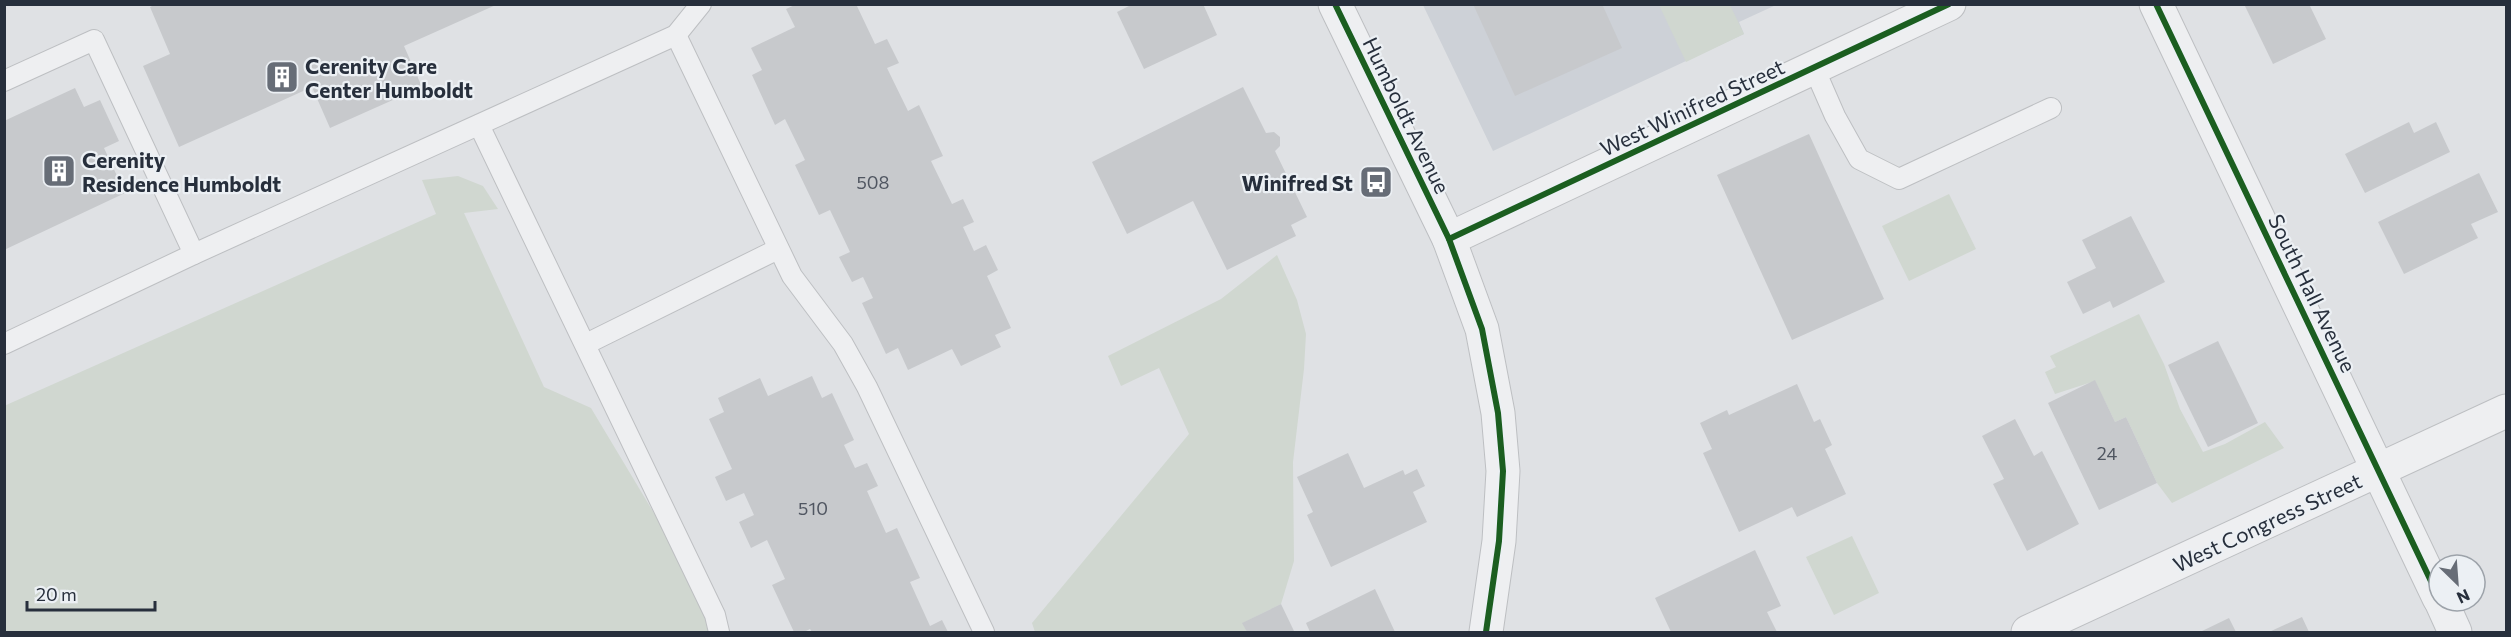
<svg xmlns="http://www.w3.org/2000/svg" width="2511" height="637" viewBox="0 0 2511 637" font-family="Commissioner,sans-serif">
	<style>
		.built { fill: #cdd1d7 }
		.green { fill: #d0d7d0 }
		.building { fill: #c7c9cc }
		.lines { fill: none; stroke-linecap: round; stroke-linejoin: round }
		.service-casing { stroke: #bdbfc2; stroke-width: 22 }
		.minor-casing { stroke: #bdbfc2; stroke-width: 35 }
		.tertiary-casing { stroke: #bdbfc2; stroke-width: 35 }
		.service { stroke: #eeeff1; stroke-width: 20 }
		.minor { stroke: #eeeff1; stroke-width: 33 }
		.tertiary { stroke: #eeeff1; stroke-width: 33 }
		.cycleway-casing { stroke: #ecf0f4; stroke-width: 10 }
		.cycleway { stroke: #1b5e20; stroke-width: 6 }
		.labels { text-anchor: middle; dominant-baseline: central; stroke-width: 4.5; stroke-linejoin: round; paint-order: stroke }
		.number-label { font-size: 18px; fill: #505661 }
		.poi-label { font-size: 21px; font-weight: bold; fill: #272f3c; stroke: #ecf0f4; text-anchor: start }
		.street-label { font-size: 21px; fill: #272f3c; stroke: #ecf0f4 }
	</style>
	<rect width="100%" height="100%" fill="#dfe1e4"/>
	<polygon class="built" points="1423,5 1776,5 1739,22 1744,34 1493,151"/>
	<g class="green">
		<polygon points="1659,5 1730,5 1744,34 1686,62"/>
		<polygon points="458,176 483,186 498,209 464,213 544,387 591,408 715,615 719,632 5,632 4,406 436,214 422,180"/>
		<polygon points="1949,194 1976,249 1909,281 1882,226"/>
		<polygon points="1277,255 1297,300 1306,334 1304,369 1293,462 1294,561 1281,604 1243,623 1247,632 1035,632 1032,623 1189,434 1159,368 1121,386 1108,356 1221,299"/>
		<polygon points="2139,314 2164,364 2180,409 2203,452 2225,444 2265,422 2284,448 2172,503 2157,483 2126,417 2115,422 2095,381 2055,394 2045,372 2056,367 2050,356"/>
		<polygon points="1852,536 1879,593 1834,615 1806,557"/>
	</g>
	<g class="building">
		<polygon points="156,4 498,4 404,46 422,87 330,128 312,87 179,147 143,66 170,54 150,7"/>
		<polygon points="797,4 856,4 875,44 887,39 899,63 887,68 908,111 919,105 943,156 931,161 952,204 963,199 974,222 963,227 974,251 986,245 998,270 987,276 1011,328 995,335 1001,347 961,366 952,349 908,370 898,348 886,354 862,303 873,298 863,277 852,282 839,257 850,252 830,210 819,215 795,165 805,160 785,119 775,125 752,75 762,70 751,48 795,27 786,9"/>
		<polygon points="1133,4 1203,4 1217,35 1144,69 1117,12"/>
		<polygon points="1473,4 1602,4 1622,48 1515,96"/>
		<polygon points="2244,4 2309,4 2326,39 2273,64"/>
		<polygon points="1243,87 1266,133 1274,132 1280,137 1280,146 1275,151 1307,217 1291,225 1296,236 1227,270 1193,201 1127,234 1092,162"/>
		<polygon points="75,88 84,107 100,100 119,141 104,148 125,193 4,250 4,121"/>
		<polygon points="2409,122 2414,133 2436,122 2450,152 2365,193 2345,154"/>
		<polygon points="1809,134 1884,299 1792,340 1717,175"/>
		<polygon points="2479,173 2498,212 2471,224 2478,238 2404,274 2378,222"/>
		<polygon points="2131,216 2165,282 2113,308 2110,301 2083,314 2067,282 2096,268 2082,240"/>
		<polygon points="2218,341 2258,423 2208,447 2168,365"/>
		<polygon points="812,376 822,398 832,393 854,440 844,445 855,468 867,463 878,486 867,491 886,533 897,528 920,578 910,582 930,626 942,620 948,632 812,632 810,629 804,632 794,632 772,585 785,579 767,540 751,548 739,522 754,515 744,493 726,501 715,477 732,469 709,419 724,412 718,398 760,378 768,396"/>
		<polygon points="2095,380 2115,422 2126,417 2157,483 2099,510 2048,403"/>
		<polygon points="1797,384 1814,422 1820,419 1832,445 1825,449 1846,494 1797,517 1792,507 1739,532 1703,453 1712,449 1700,423 1727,410 1729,415"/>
		<polygon points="2015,419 2034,456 2042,451 2079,524 2027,551 1993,484 2004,479 1982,436"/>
		<polygon points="1348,453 1364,488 1403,470 1405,475 1417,469 1425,486 1413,492 1427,522 1331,567 1307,515 1313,512 1297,477"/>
		<polygon points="1755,550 1781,606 1767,612 1777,632 1671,632 1655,598"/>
		<polygon points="1375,589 1395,632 1310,632 1306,623"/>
		<polygon points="1281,604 1294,631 1247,632 1242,623"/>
		<polygon points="2302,617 2309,632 2269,632"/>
		<polygon points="2229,618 2236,632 2200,632"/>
	</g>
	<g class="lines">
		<g class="service-casing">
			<g id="service">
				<polyline points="676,35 792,276 843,344 867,387 984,632"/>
				<polyline points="1814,68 1835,116 1859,159 1899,179 2051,108"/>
				<polyline points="4,81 94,40 194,254"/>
				<polyline points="479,125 715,615 719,632"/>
				<polyline points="4,344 194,254 676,35 701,4"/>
				<polyline points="586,344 778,249"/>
			</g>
		</g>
		<g class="minor-casing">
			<g id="minor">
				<polyline points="2156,4 2439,598"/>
				<polyline points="1449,239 1949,4"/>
				<polyline points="2441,601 2455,632"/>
				<polyline points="2028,632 2506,411"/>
			</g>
		</g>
		<g class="tertiary-casing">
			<polyline id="tertiary" points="1335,4 1449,239 1482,329 1498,413 1503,471 1499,541 1486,632"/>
		</g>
		<use href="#service" class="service"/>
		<use href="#minor" class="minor"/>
		<use href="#tertiary" class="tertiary"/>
		<g class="cycleway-casing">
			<g id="cycleway">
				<polyline points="1335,4 1449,239 1482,329 1498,413 1503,471 1499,541 1486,632"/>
				<polyline points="2156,4 2439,598"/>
				<polyline points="1449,239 1949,4"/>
			</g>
		</g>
		<use href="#cycleway" class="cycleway"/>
	</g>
	<defs>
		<g id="building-square" transform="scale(1.725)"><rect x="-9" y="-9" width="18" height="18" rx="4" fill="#676d77" stroke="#ecf0f4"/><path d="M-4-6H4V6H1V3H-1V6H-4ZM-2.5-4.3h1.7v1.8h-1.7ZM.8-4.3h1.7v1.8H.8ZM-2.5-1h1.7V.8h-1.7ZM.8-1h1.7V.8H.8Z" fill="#fff"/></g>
		<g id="bus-square" transform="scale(1.725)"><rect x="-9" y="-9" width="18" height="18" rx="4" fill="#676d77" stroke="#ecf0f4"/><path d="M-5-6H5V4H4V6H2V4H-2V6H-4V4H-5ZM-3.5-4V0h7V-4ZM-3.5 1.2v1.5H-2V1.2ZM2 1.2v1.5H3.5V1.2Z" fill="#fff"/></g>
	</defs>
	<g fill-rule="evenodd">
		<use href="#building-square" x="282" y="77"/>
		<use href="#building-square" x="59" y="171"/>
		<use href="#bus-square" x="1376" y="182"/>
	</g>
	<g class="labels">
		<g class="number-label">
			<text x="873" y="182">508</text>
			<text x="2107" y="453">24</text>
			<text x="813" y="508">510</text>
		</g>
		<g class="poi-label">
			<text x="305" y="65">Cerenity Care<tspan x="305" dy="24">Center Humboldt</tspan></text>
			<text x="82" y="159">Cerenity<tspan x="82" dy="24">Residence Humboldt</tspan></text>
			<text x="1353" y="182" text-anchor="end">Winifred St</text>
		</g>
		<g class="street-label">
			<text transform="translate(1692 107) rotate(-25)">West Winifred Street</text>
			<text transform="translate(1407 115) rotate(64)">Humboldt Avenue</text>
			<text transform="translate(2313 293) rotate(64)">South Hall Avenue</text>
			<text transform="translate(2267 522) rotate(-25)">West Congress Street</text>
		</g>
	</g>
	<rect width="2511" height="637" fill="none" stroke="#272f3c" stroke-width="12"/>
	<g transform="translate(2457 583) rotate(155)"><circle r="28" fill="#ecf0f4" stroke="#9da3aa" stroke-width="1.5"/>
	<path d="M0-4.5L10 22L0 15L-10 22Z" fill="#676d77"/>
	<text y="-9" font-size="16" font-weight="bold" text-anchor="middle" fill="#272f3c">N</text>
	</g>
	<path d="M27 601v9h128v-9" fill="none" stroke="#272f3c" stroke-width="3"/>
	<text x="36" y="601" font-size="18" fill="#272f3c" stroke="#ecf0f4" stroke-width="4.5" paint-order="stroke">20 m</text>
</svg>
